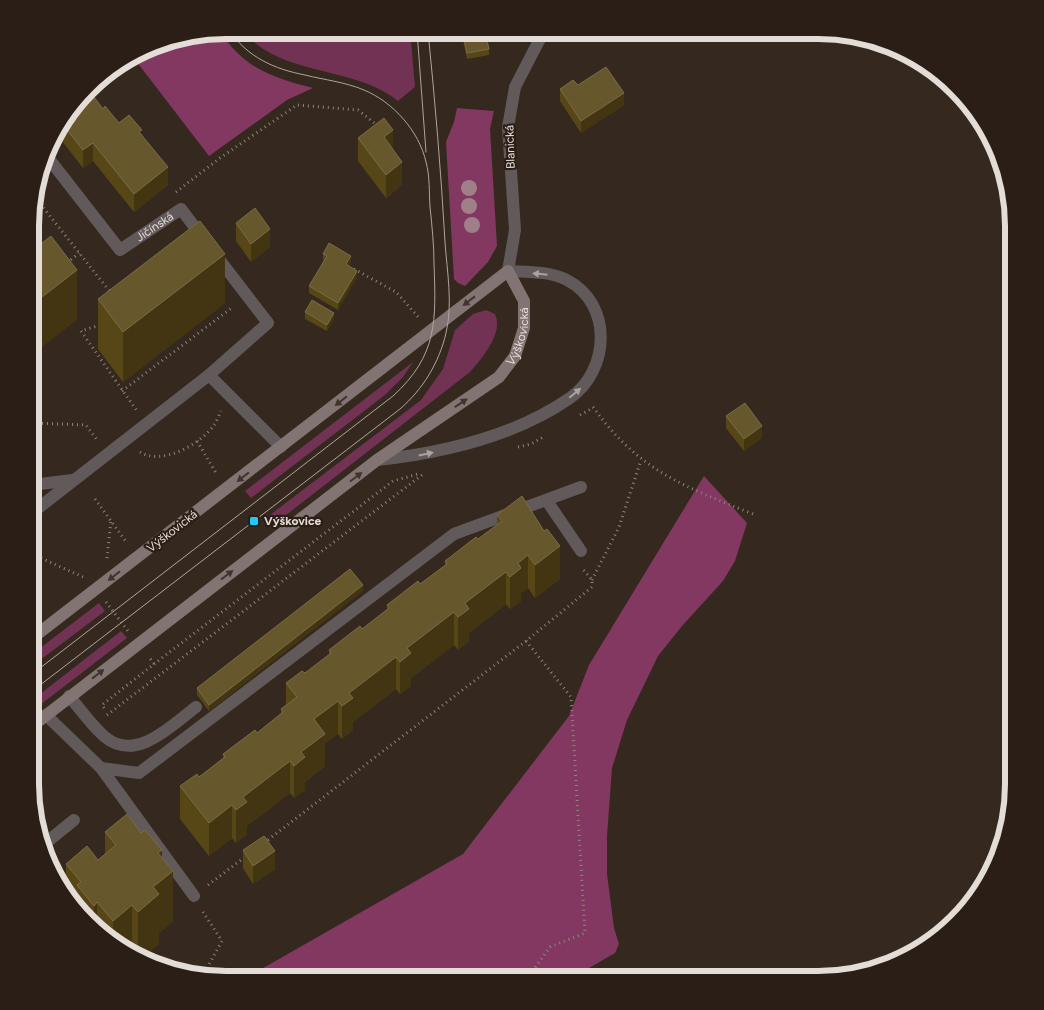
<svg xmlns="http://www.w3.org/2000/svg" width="1044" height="1010" viewBox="0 0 1044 1010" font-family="Figtree,sans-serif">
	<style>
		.green { fill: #713254 }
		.forest { fill: #823861 }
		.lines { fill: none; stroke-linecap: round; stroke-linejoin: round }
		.path { stroke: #8e847c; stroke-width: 3; stroke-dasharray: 1 4; stroke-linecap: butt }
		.lane { stroke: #625a5a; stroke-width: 12 }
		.street { stroke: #625a5a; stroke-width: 12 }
		.secondary { stroke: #817473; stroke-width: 12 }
		.tram { stroke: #afa59f; stroke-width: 1 }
		.tree { fill: #9f8088 }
		.wall { fill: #574717 }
		.shaded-wall { fill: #433412 }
		.building { fill: #66572c; stroke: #7a6c46 }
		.oneway { fill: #aaa29e }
		.oneway2 { fill: #40342d }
		.poi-dot { fill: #1fc9fd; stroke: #2b1e16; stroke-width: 2 }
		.labels { text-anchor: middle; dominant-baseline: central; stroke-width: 4.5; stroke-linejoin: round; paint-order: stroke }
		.street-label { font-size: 12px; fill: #e4dcd6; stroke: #2b1e16 }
		.poi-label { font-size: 12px; font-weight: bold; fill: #e4dcd6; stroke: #2b1e16; text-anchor: start }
		.rim { fill: none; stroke: #e4dcd6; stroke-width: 6 }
	</style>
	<rect width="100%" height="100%" fill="#35281f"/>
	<g class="green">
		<path d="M242,30H410L415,87L398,101C352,64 281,78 242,30Z"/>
		<path d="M486,310L495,314C504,333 482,358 470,372L272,526L266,518L421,400L443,369L455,330L473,314Z"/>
		<polygon points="413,362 403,377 385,395 251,498 245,491"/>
		<polygon points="99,603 105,611 31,667 31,655"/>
		<polygon points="121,631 127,638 31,712 31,701"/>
	</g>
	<g class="forest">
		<path d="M220,31C243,68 273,78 313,88L287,100L209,156L133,57L162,40Z"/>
		<polygon points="457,108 494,111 490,129 497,246 488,262 465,286 458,283 454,279 446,142 454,122"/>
		<polygon points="704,476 747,523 735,561 723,581 682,626 658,656 627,720 612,768 607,836 607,874 614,928 619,944 615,953 589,968 556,980 242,980 463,854 569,716 589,665"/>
	</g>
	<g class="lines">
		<g class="path">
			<polyline points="176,192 220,158 297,105 358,110 378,126"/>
			<polyline points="34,196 111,293"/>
			<polyline points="67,263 79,253"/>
			<polyline points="354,269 396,292 419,318"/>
			<polyline points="100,325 81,331 137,411"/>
			<polyline points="122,391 233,307"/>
			<path d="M593,407C639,471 683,486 753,514"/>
			<polyline points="580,415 593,408"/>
			<polyline points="32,423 86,425 97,440"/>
			<polyline points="197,441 216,473"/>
			<polyline points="518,447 531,444 545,436"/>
			<path d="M140,452C162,466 201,444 214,425C217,421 219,415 221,411"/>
			<polyline points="95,499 127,543"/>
			<polyline points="32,554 83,577"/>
			<polyline points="107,558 111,520"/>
			<polyline points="592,580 619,527 641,460"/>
			<polyline points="106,602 128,631"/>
			<polyline points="526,641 571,697 585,933 550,947 526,980"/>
			<polyline points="154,664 393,481 418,474"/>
			<polyline points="104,708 102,705 154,664 149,657"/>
			<polyline points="107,715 422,475"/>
			<polyline points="264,843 526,641 592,587 592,580 582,568"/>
			<polyline points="208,885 245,857"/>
			<polyline points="202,977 222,941 203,912"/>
		</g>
		<path class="lane" d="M377,460C443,453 515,436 570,398C610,370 613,304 567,280C550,271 527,272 508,271"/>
		<g class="street">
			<path id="s1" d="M46,155L120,250L181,209L203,238"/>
			<polyline points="508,271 515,230 508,127 515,87 544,31"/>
			<polyline points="209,375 268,323 215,254"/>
			<polyline points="32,485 72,480"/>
			<polyline points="547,501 581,551"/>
			<polyline points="32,513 209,375 281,447"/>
			<path d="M69,696C81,710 92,726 105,737C136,763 172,725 196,707"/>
			<polyline points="46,715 101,768 139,773 454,534 581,487"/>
			<polyline points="101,768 194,896"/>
			<polyline points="42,846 74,820"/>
		</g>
		<path class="secondary" id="s2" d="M31,727L377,460L499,377L515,356L524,328V301L508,271L31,639"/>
		<g class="tram">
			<polyline points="417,31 426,152"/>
			<path d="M31,675L393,396C438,355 436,320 434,264C434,245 432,226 430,207C429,193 430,176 426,162C419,131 393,102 364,90C345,82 325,80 305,75C274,69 247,57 229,30"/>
			<path d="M31,692L400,409C423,389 439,363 446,333C453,304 447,271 445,242C441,171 435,101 428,31"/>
		</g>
	</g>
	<g class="tree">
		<circle cx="469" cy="188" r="8"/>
		<circle cx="469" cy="206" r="8"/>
		<circle cx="472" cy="225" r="8"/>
	</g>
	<g class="wall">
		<polygon points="461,31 485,31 489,49 489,55 467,59"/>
		<polygon points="578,85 624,105 581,133 560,101 560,89"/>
		<polygon points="90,86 90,92 103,109 119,123 142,134 168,185 134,212 93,161 83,168 55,132 56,127"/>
		<polygon points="358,138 393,150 402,185 386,198 358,161"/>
		<polygon points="236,223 270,247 251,262 236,241"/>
		<polygon points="323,254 351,262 349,266 357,277 338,310 309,293 309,286 324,261 323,260"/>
		<polygon points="98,299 225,303 123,382 98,349"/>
		<polygon points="305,312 334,319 327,331 305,319"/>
		<polygon points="726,416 762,438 744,451 726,428"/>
		<polygon points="497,515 560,579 535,598 528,588 521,593 521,601 510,609 506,604 469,633 469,641 458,650 454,645 411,678 411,686 400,694 396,689 353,722 353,730 342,739 338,734 325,743 325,766 305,782 305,790 294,798 290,793 247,826 247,834 236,843 232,838 209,856 180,819 180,786 199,777 223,758 223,754 257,733 281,714 281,709 286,705 286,683 305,673 329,655 329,650 362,629 387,610 387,605 420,584 445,565 445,561 478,539 497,525"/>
		<polygon points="363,591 209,711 197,695 197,688"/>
		<polygon points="105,832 162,858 173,921 159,933 159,944 139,960 71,904 66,896 66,864 98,860 105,854"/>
		<polygon points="243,850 275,869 253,884 243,868"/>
	</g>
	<g class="shaded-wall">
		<polygon points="624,93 624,105 581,133 581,121"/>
		<polygon points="393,130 393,153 384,137"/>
		<polygon points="93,143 93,161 83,168 83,150"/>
		<polygon points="402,162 402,185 386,198 386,175"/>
		<polygon points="168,167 168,185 134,212 134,194"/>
		<polygon points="270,229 270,247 251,262 251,244"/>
		<polygon points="225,254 225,303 123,382 123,332"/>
		<polygon points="351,256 351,262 346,270 346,264"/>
		<polygon points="77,270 77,320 33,354 33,304"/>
		<polygon points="357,271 357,277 338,310 338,303"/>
		<polygon points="334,313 334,319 327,331 327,325"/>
		<polygon points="762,426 762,438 744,451 744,439"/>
		<polygon points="560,546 560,579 535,598 535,565"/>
		<polygon points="528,555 528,588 521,593 521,601 510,609 510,577 518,563"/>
		<polygon points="506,572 506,604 469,633 469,641 458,650 458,617 465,603"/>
		<polygon points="363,585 363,591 209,711 209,705"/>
		<polygon points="454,612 454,645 411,678 411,686 400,694 400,662 407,648"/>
		<polygon points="396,657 396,689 353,722 353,730 342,739 342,706 349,693"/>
		<polygon points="338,701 338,734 325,743 325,766 305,782 305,790 294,798 294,766 301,752 314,719"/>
		<polygon points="290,761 290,793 247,826 247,834 236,843 236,810 243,797"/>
		<polygon points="232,805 232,838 209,856 209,823"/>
		<polygon points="162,850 162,880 173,871 173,921 159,933 159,944 140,960 138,959 138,912 153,887 158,853"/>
		<polygon points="275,851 275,869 253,884 253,866"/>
		<polygon points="97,902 97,926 94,923 94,906"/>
		<polygon points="132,905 132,954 113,939 113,921"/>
	</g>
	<g class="building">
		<polygon points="462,31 485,31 489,49 467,53"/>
		<polygon points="606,67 624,93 581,121 560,89 573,80 578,85"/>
		<polygon points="88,89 103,109 105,106 119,123 129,115 142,130 139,132 168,167 134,194 93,143 83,150 61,122"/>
		<polygon points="384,118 393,130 384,137 402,162 386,175 358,138"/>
		<polygon points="255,208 270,229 251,244 236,223"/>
		<polygon points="200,221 225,254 123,332 98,299"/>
		<polygon points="51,236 77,270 33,304 33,250"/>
		<polygon points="329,243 351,256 346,264 357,271 338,303 309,286 327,256 323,254"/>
		<polygon points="312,300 334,313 327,325 305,312"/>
		<polygon points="745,403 762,426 744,439 726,416"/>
		<polygon points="522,496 544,531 547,529 560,546 535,565 528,555 518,563 521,568 510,577 506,572 465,603 469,609 458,617 454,612 407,648 411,653 400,662 396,657 349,693 353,698 342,706 338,701 314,719 325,734 301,752 305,757 294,766 290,761 243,797 247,802 236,810 232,805 209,823 180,786 197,774 199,777 225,757 223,754 255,730 257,733 283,712 281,709 297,697 286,683 302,671 305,673 331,653 329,650 360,626 362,629 389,608 387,605 418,581 420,584 447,564 445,561 476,537 478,539 502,521 497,515"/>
		<polygon points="350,569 363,585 209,705 197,688"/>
		<polygon points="127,814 141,833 145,830 162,850 158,853 173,871 153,887 159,894 138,912 132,905 113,921 97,902 94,906 77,885 81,882 66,864 87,846 98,860 116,845 105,832"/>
		<polygon points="264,836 275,851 253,866 243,850"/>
	</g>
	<defs><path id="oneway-solid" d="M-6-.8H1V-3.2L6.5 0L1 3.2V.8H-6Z" transform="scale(1.25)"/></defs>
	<g class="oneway">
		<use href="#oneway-solid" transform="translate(540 274) rotate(-174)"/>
		<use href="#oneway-solid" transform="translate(575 393) rotate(-40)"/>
		<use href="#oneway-solid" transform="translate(426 454) rotate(-12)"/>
	</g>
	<g class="oneway2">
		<use href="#oneway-solid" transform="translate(469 301) rotate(142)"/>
		<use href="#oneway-solid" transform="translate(341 401) rotate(142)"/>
		<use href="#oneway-solid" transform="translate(461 403) rotate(-34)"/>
		<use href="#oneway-solid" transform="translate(243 477) rotate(142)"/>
		<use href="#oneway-solid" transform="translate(356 477) rotate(-37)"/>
		<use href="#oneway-solid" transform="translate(227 575) rotate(-37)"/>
		<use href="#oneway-solid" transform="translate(114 576) rotate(142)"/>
		<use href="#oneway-solid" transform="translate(98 674) rotate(-38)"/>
	</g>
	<rect class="poi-dot" x="249" y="516" width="10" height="10" rx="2.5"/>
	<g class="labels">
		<g class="street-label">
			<text transform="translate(510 147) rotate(-92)">Blanická</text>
			<text stroke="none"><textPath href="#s1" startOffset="162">Jičínská</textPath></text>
			<text stroke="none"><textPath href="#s2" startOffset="631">Výškovická</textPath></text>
			<text transform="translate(172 531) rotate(-38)">Výškovická</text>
		</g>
		<g class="poi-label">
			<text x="264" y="521">Výškovice</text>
		</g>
	</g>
	<path d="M0 0H1044V1010H0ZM226 39H818A187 187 0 0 1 1005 226V784A187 187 0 0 1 818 971H226A187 187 0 0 1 39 784V226A187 187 0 0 1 226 39Z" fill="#2b1e16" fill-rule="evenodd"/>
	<path class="rim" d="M226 39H818A187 187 0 0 1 1005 226V784A187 187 0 0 1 818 971H226A187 187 0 0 1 39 784V226A187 187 0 0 1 226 39Z"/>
</svg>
